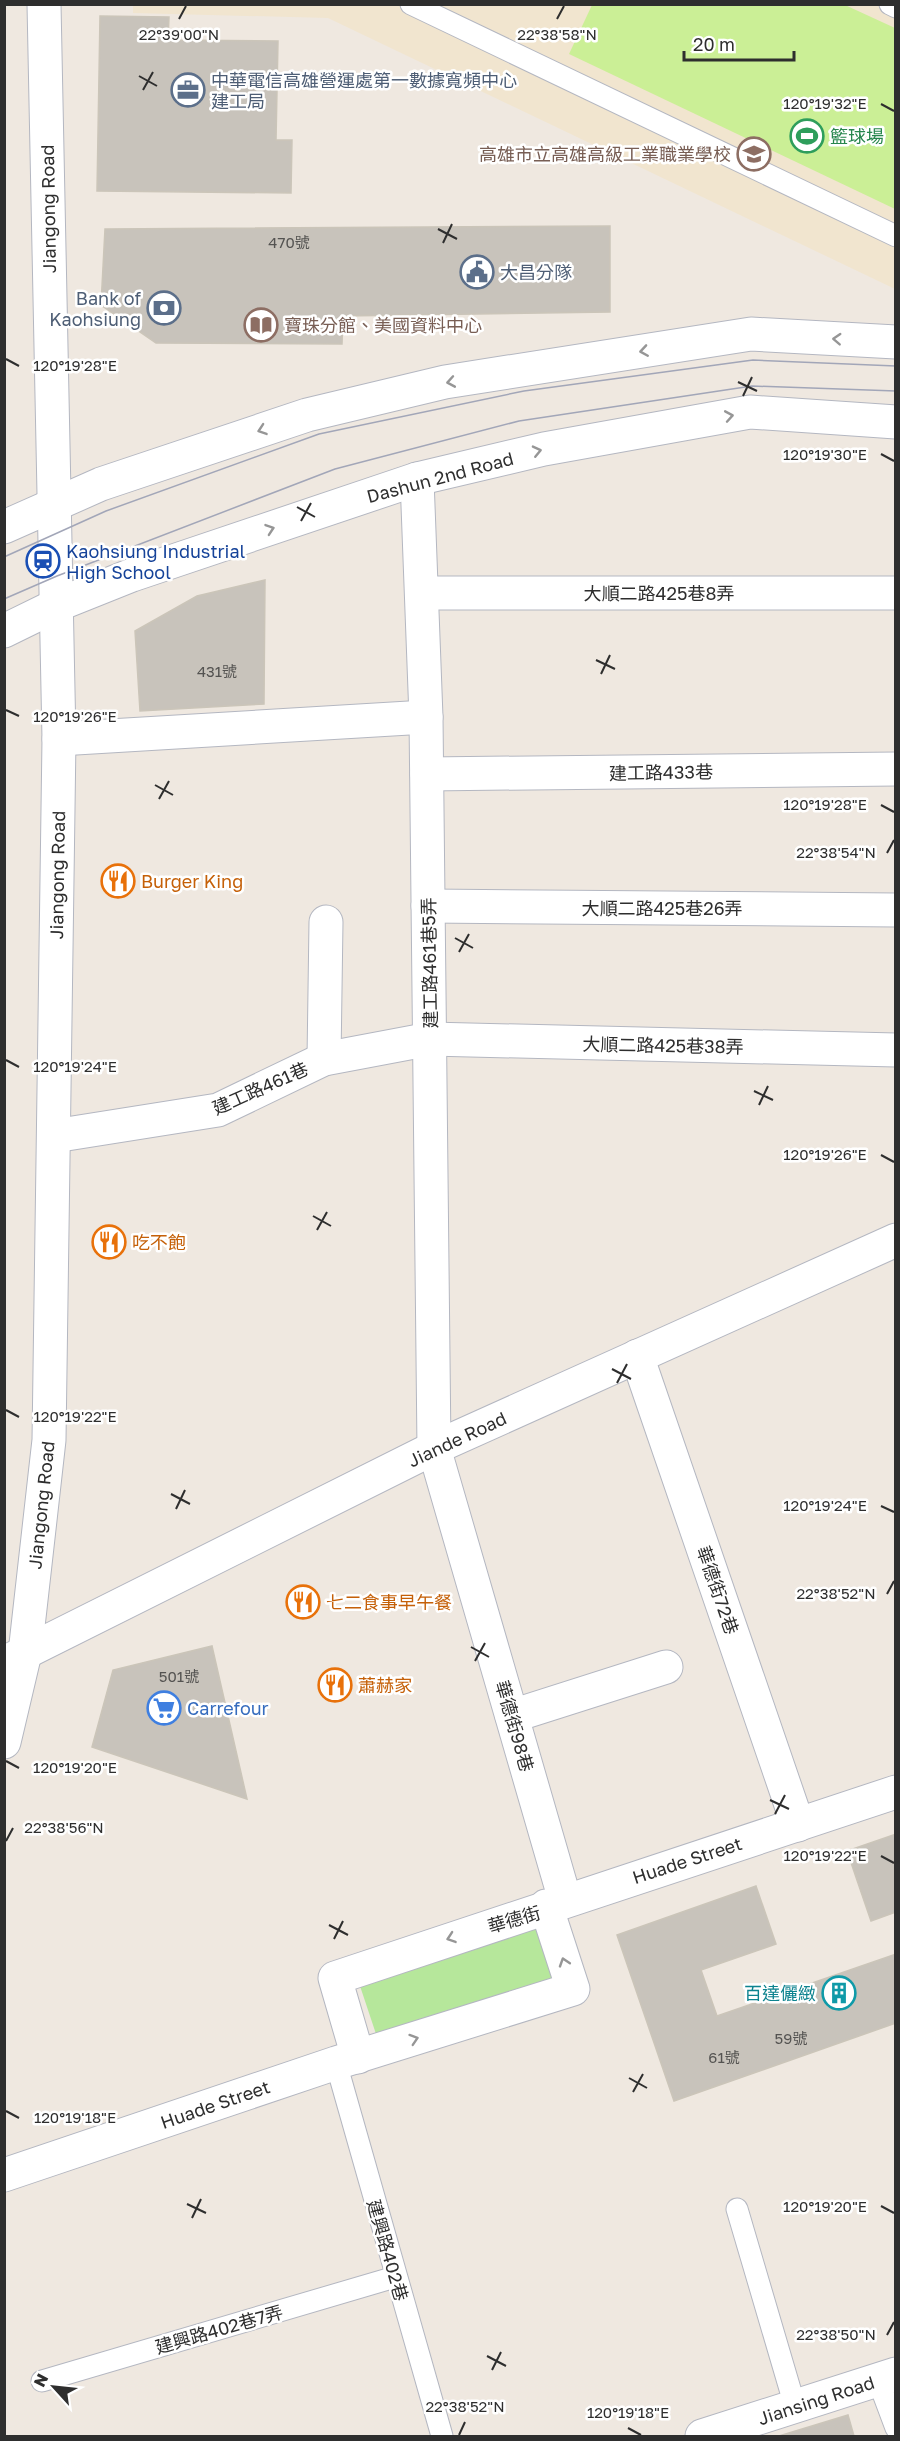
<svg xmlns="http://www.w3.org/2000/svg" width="900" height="2441" viewBox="0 0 900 2441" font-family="'Golos Text','Noto Sans TC',sans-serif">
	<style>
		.education { fill: #f1e5cf }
		.green { fill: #b6e79b }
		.pitch { fill: #cbef96 }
		.building { fill: #c8c3bb; stroke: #cbc5b9; stroke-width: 1.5 }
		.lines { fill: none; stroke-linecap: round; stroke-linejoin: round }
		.lane-casing { stroke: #b4b7c1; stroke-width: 23 }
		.street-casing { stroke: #b4b7c1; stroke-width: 35 }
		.secondary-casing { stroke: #b4b7c1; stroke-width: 35 }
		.lane { stroke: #fff; stroke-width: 21 }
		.street { stroke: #fff; stroke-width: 33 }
		.secondary { stroke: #fff; stroke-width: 33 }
		.tram { stroke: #a2a6b8; stroke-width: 1.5 }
		.oneway { stroke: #969696 }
		.ticks { fill: none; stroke: #2e2e2e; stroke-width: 2 }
		.labels { text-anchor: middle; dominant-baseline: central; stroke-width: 5; stroke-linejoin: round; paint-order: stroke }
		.number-label { font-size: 15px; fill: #545351 }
		.service-label { font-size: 18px; fill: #4e5e75; stroke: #fff; text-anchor: start }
		.leisure-label { font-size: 18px; fill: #27864d; stroke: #fff; text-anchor: start }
		.education-label { font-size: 18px; fill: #785e54; stroke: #fff; text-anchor: end }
		.street-label { font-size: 18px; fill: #2e2e2e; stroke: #fff }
		.transit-label { font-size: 18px; fill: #164399; stroke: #fff; text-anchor: start }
		.food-label { font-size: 18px; fill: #c56008; stroke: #fff; text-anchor: start }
		.shop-label { font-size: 18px; fill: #366cbe; stroke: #fff; text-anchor: start }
		.culture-label { font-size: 18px; fill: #0d838f; stroke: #fff; text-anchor: end }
		.ticks-label { font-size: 15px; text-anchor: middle; fill: #2e2e2e; stroke: #fff; stroke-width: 5; stroke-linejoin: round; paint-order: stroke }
	</style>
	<rect width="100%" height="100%" fill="#efe8e0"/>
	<polygon class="education" points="133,5 895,5 895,289 328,18 133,13"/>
	<polygon class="green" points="540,1922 558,1976 377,2037 359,1983"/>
	<polygon class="pitch" points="592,5 845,5 895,28 895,209 569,54"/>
	<g class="building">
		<polygon points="100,16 169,17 168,40 278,41 276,140 292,140 291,193 97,191"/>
		<polygon points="610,226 610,312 343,316 342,344 156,343 101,305 105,229"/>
		<polygon points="265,580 264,704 140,711 135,631 197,596"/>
		<polygon points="212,1646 247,1799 92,1747 113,1670"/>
		<polygon points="896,1834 896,1912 871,1921 847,1851"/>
		<polygon points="756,1886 776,1944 701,1970 717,2016 896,1954 896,2023 674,2101 617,1935"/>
		<polygon points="848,2415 854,2436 779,2436"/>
	</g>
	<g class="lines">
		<g class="lane-casing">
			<g id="lane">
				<polyline points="411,4 896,236"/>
				<polyline points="890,4 896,7"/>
				<polyline points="336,2063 442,2436"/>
				<polyline points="737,2209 795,2406"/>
				<polyline points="878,2380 896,2428"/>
				<polyline points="42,2381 395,2277"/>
			</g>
		</g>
		<g class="street-casing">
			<g id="street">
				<polyline points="417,479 426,717 434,1448 565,1900"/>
				<polyline points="423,593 896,593"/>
				<polyline points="59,739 426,717"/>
				<polyline points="427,774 896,769"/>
				<polyline points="428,906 896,910"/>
				<polyline points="324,1059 326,922"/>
				<polyline points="54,1136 218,1110 324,1059 430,1039 896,1050"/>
				<polyline points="637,1356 798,1825"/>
				<polyline points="4,1663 434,1448 896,1240"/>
				<polyline points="512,1716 666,1667"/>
				<polyline points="358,2057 335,1978 896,1792"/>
				<polyline points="4,2175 336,2063 573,1989 546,1906"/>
				<polyline points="702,2436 896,2374"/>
			</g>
		</g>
		<g class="secondary-casing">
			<g id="secondary">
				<polyline points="4,527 101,484 307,415 445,382 751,334 896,342"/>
				<polyline points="4,631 57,605 132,575 417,479 544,449 750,412 896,422"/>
				<polyline points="4,1742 25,1653 49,1440 59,739 44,4"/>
			</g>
		</g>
		<use href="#lane" class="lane"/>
		<use href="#street" class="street"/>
		<use href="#secondary" class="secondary"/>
		<g class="tram">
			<polyline points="4,557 106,511 319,434 524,391 753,360 896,366"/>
			<polyline points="4,599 57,576 335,469 519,421 752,386 896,391"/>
		</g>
	</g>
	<defs><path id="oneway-chevron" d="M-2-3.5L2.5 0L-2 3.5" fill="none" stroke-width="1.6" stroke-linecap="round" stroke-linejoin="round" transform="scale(1.5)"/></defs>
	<g class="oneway">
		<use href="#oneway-chevron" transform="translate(837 339) rotate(-177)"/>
		<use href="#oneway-chevron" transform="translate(644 351) rotate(171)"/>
		<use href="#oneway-chevron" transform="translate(451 382) rotate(170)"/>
		<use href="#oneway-chevron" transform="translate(729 416) rotate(-10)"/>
		<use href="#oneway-chevron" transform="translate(262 430) rotate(161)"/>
		<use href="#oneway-chevron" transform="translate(537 451) rotate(-13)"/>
		<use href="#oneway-chevron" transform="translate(270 529) rotate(-19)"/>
		<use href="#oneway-chevron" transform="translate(451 1938) rotate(161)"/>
		<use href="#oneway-chevron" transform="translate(564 1962) rotate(-108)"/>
		<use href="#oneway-chevron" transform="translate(414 2039) rotate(-18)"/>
	</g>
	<path class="ticks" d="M179,19L186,6M557,19L564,6M139,76L157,86M143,90L153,72M881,104L894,111M438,229L457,239M443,243L452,224M6,359L19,366M738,382L757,391M743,396L752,377M881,454L894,461M297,507L315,517M301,521L311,503M596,660L615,669M601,674L610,655M6,710L19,716M155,785L173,795M159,799L169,781M881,805L894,812M887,853L894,840M455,938L473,948M459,952L469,934M6,1060L19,1067M754,1091L773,1100M759,1105L768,1086M881,1155L894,1162M313,1216L331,1226M317,1230L327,1212M612,1369L631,1379M617,1383L627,1364M6,1410L19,1417M171,1494L190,1504M881,1506L894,1512M176,1509L185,1490M887,1594L894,1581M471,1647L489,1657M475,1661L485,1643M6,1761L19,1768M770,1800L789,1809M775,1814L785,1795M6,1841L13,1828M881,1856L894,1863M329,1925L348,1935M334,1939L343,1921M629,2078L647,2088M633,2092L643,2074M6,2111L19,2118M187,2204L206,2213M881,2206L894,2213M192,2218L201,2199M887,2335L894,2322M487,2356L506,2366M492,2370L501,2352M628,2428L641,2435M459,2435L465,2422"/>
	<defs>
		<g id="office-ring" transform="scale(1.725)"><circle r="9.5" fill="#fff" stroke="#5c6f8a" stroke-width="1.5"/><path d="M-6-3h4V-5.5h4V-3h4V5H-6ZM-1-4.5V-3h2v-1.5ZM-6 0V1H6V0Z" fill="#5c6f8a"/></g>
		<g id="stadium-ring" transform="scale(1.725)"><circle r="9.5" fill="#fff" stroke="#2e9e5b" stroke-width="1.5"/><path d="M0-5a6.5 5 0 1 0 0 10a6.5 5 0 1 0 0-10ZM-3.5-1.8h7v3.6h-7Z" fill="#2e9e5b"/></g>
		<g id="school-ring" transform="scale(1.725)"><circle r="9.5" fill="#fff" stroke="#8d6e63" stroke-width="1.5"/><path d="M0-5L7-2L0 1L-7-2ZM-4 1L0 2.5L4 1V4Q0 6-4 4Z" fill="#8d6e63"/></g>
		<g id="civic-ring" transform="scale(1.725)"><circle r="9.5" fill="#fff" stroke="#5c6f8a" stroke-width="1.5"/><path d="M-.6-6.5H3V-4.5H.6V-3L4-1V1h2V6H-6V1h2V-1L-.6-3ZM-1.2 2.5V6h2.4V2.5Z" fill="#5c6f8a"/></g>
		<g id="bank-ring" transform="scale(1.725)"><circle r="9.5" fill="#fff" stroke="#5c6f8a" stroke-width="1.5"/><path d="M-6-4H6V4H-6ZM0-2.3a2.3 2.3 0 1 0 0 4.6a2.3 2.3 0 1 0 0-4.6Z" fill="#5c6f8a"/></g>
		<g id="library-ring" transform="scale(1.725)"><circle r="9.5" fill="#fff" stroke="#8d6e63" stroke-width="1.5"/><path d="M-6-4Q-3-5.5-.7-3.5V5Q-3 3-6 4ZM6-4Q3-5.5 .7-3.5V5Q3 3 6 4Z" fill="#8d6e63"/></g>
		<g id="station-ring" transform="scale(1.725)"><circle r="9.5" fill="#fff" stroke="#1a4fb4" stroke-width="1.5"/><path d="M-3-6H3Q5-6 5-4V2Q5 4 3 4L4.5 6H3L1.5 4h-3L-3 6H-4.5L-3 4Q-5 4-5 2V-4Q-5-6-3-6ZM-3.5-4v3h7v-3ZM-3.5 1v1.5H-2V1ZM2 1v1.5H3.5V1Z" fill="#1a4fb4"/></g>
		<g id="restaurant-ring" transform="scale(1.725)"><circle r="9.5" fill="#fff" stroke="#e8710a" stroke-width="1.5"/><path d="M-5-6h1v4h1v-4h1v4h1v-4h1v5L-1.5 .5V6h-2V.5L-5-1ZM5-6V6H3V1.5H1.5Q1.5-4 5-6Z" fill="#e8710a"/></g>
		<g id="supermarket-ring" transform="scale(1.725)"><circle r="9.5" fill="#fff" stroke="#3f7fe0" stroke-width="1.5"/><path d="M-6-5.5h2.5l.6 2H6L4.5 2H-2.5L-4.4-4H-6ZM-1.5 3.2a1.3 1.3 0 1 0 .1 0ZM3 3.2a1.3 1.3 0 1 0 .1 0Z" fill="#3f7fe0"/></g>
		<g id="building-ring" transform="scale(1.725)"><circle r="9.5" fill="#fff" stroke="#0f9aa8" stroke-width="1.5"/><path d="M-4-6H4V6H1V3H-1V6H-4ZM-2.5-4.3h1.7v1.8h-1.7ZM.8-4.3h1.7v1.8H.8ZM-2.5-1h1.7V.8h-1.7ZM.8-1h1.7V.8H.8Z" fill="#0f9aa8"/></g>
	</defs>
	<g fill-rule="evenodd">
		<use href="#office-ring" x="188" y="90"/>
		<use href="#stadium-ring" x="807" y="136"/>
		<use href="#school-ring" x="754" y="154"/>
		<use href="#civic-ring" x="477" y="272"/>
		<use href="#bank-ring" x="164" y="308"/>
		<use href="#library-ring" x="261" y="325"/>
		<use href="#station-ring" x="43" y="561"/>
		<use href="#restaurant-ring" x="118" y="881"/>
		<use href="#restaurant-ring" x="109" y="1242"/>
		<use href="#restaurant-ring" x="303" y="1602"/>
		<use href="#restaurant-ring" x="335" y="1685"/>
		<use href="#supermarket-ring" x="164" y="1708"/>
		<use href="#building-ring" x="839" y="1993"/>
	</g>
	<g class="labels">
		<g class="number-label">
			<text x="289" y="242">470號</text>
			<text x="217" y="671">431號</text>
			<text x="179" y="1676">501號</text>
			<text x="791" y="2038">59號</text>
			<text x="724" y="2057">61號</text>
		</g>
		<g class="service-label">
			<text x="211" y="80">中華電信高雄營運處第一數據寬頻中心<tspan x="211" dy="21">建工局</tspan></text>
			<text x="500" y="272">大昌分隊</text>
			<text x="141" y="298" text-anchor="end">Bank of<tspan x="141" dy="21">Kaohsiung</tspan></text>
		</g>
		<g class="leisure-label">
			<text x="830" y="136">籃球場</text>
		</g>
		<g class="education-label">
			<text x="731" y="154">高雄市立高雄高級工業職業學校</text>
			<text x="284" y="325" text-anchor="start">寶珠分館、美國資料中心</text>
		</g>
		<g class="street-label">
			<text transform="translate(48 209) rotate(-91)">Jiangong Road</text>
			<text transform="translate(440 477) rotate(-15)">Dashun 2nd Road</text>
			<text x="659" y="593">大順二路425巷8弄</text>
			<text transform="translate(661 772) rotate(-1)">建工路433巷</text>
			<text transform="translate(57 875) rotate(-89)">Jiangong Road</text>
			<text x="662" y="908">大順二路425巷26弄</text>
			<text transform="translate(429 963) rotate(-91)">建工路461巷5弄</text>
			<text transform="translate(663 1045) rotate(1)">大順二路425巷38弄</text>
			<text transform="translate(260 1088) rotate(-24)">建工路461巷</text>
			<text transform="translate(457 1439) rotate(-25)">Jiande Road</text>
			<text transform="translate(41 1505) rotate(-84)">Jiangong Road</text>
			<text transform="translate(718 1590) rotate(71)">華德街72巷</text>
			<text transform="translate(515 1726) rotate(74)">華德街98巷</text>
			<text transform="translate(687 1860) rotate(-18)">Huade Street</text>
			<text transform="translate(514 1919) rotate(-16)">華德街</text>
			<text transform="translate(215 2104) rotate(-19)">Huade Street</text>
			<text transform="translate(388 2250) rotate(74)">建興路402巷</text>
			<text transform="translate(219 2329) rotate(-16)">建興路402巷7弄</text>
			<text transform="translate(816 2400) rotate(-18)">Jiansing Road</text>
		</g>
		<g class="transit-label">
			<text x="66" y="551">Kaohsiung Industrial<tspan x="66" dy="21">High School</tspan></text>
		</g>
		<g class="food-label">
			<text x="141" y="881">Burger King</text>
			<text x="132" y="1242">吃不飽</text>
			<text x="326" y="1602">七二食事早午餐</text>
			<text x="358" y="1685">蕭赫家</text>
		</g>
		<g class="shop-label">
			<text x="187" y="1708">Carrefour</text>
		</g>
		<g class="culture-label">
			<text x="816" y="1993">百達儷緻</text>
		</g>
	</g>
	<g class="ticks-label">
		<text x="179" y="40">22°39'00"N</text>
		<text x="557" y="40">22°38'58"N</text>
		<text x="825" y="109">120°19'32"E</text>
		<text x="75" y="371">120°19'28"E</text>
		<text x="825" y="460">120°19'30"E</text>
		<text x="75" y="722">120°19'26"E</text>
		<text x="825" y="810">120°19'28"E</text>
		<text x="836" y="858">22°38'54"N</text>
		<text x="75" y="1072">120°19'24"E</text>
		<text x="825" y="1160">120°19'26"E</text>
		<text x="75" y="1422">120°19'22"E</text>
		<text x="825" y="1511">120°19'24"E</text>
		<text x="836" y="1599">22°38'52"N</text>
		<text x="75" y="1773">120°19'20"E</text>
		<text x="64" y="1833">22°38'56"N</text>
		<text x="825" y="1861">120°19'22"E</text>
		<text x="75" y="2123">120°19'18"E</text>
		<text x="825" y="2212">120°19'20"E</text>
		<text x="836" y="2340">22°38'50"N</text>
		<text x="465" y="2412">22°38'52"N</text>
		<text x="628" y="2418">120°19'18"E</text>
	</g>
	<rect width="900" height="2441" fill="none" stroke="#2e2e2e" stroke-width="12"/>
	<g transform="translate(54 2387) rotate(297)" stroke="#ffffff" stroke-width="4.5" paint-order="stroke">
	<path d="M0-4.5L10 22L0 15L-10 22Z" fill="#2e2e2e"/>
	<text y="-9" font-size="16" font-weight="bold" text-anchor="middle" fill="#2e2e2e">N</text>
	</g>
	<path d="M684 51v9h110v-9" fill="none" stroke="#2e2e2e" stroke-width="3"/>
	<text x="693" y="51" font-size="18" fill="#2e2e2e" stroke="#ffffff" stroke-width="4.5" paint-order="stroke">20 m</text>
</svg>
